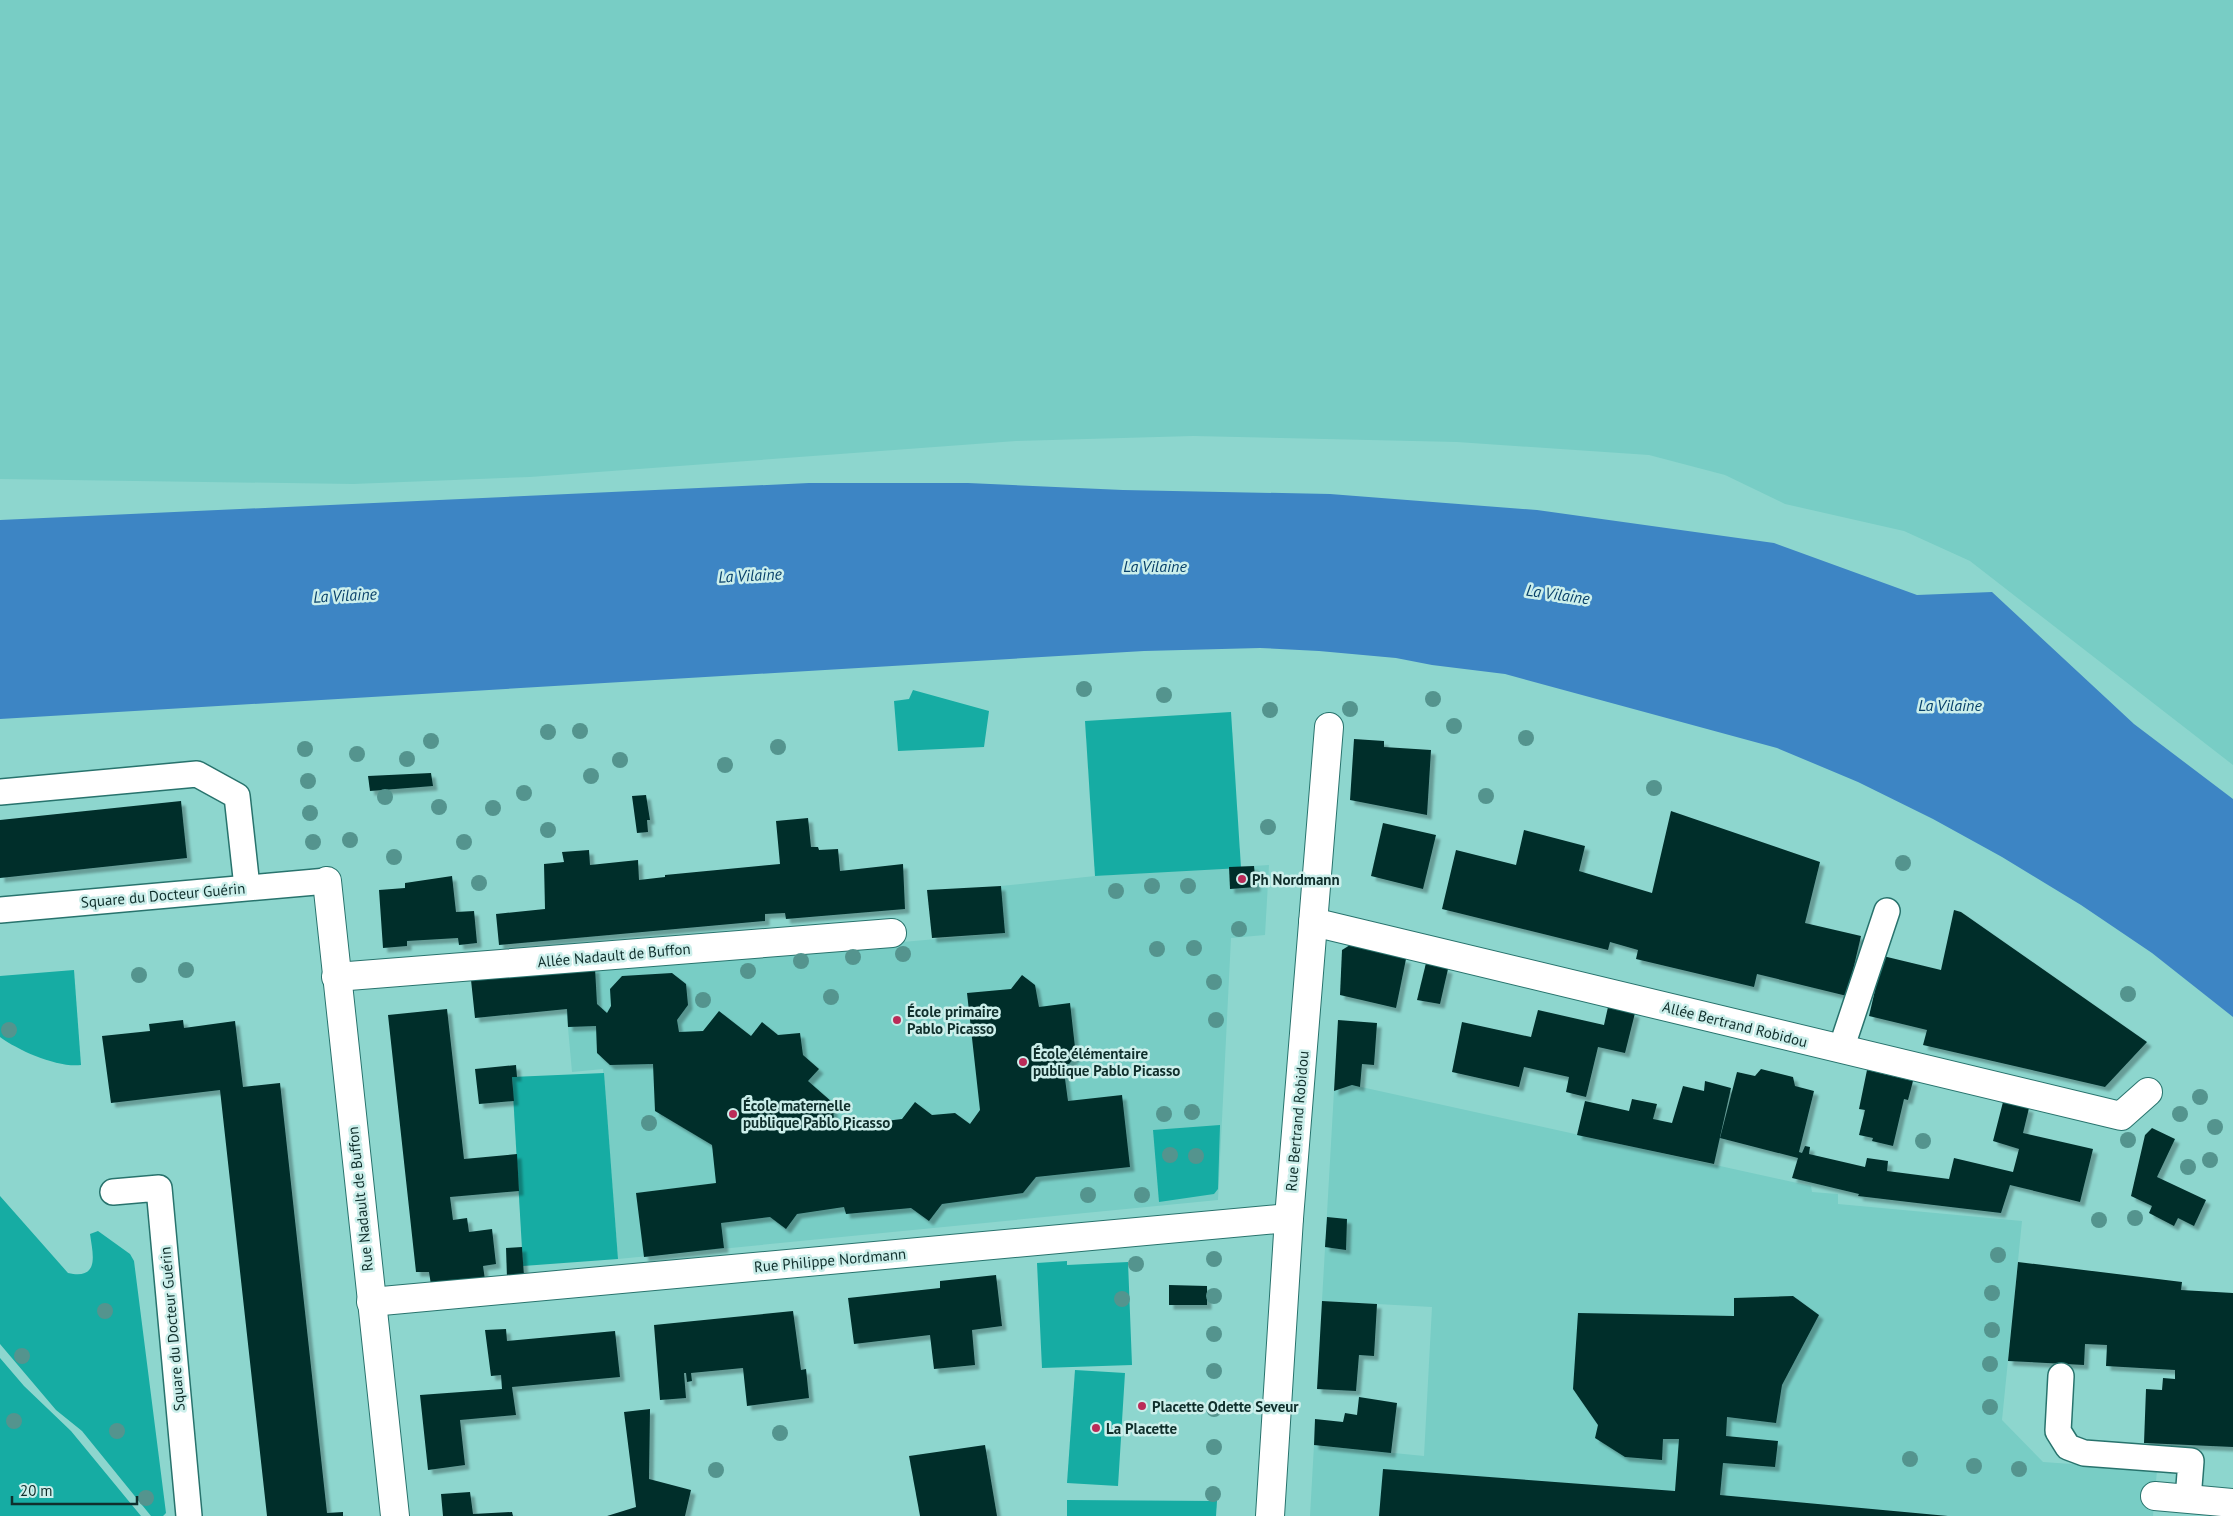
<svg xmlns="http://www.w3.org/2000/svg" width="2233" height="1516" viewBox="0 0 2233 1516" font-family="'PT Sans',sans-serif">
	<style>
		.built { fill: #78cdc5 }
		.green { fill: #16aca3 }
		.water { fill: #3d85c4 }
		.building { fill: #002e2b; filter: url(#shadow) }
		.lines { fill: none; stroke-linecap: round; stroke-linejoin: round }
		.service-casing { stroke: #28736d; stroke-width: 28 }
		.minor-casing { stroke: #28736d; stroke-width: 30 }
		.service { stroke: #fff; stroke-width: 25 }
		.minor { stroke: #fff; stroke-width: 28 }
		.tree { fill: #54948e }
		.poi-dot { fill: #ba2b58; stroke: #ccefeb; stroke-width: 2 }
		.labels { text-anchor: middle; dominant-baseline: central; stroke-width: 5; stroke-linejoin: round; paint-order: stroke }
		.poi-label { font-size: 15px; font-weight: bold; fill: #102f2c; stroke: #ccefeb; text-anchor: start }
		.street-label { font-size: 15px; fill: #102f2c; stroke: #ccefeb }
		.water-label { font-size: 16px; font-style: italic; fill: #08406a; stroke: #ccefeb }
	</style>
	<defs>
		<filter id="shadow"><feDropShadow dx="4.5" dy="4.5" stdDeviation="1" flood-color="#0004"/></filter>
	</defs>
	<rect width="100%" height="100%" fill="#8dd6ce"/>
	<g class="built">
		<polygon points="0,0 2233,0 2233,765 1970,561 1904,531 1785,504 1725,475 1649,455 1457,442 1193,436 1016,441 530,477 353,484 0,479"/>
		<polygon points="1269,865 1265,935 1231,938 1218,1200 618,1259 603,1069 572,1072 563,972 1004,933 1001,886 1095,876"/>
		<polygon points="1352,1085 1811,1186 1812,1192 1838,1194 1838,1204 2022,1221 2002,1420 2043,1462 2157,1470 2153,1516 1310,1516 1314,1445 1424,1456 1432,1307 1322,1301 1334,1091"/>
	</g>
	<g class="green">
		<polygon points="913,690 989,711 984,747 898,751 894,701 909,699"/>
		<polygon points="1231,712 1241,868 1095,876 1085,721"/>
		<path d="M74,970L81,1065C58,1068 19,1051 0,1037V976Z"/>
		<polygon points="604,1073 618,1259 523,1266 512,1077"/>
		<polygon points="1220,1125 1218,1189 1214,1194 1159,1202 1153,1130"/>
		<path d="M0,1196L68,1273C100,1280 93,1255 90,1234L98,1231L130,1254L134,1261L166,1513L163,1516H151L82,1431L56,1410L0,1344Z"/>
		<polygon points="1067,1261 1067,1265 1128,1262 1132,1365 1042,1368 1037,1263"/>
		<polygon points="0,1358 24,1386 71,1431 141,1516 0,1516"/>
		<polygon points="1075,1370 1125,1373 1118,1486 1067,1483"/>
		<polygon points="1067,1500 1217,1501 1216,1516 1067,1516"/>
	</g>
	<polygon class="water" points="809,483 968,483 1123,490 1330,494 1537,510 1774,543 1917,595 1992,592 2134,724 2233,799 2233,1017 2152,953 2081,905 2002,857 1933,819 1858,782 1777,748 1505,674 1432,665 1396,658 1319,651 1260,648 1144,651 0,719 0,520"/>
	<g class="building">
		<polygon points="1354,739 1384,741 1384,747 1431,750 1427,815 1350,800"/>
		<polygon points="431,773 433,786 370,791 368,776"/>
		<polygon points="646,795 650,820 647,820 648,832 637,833 632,796"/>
		<polygon points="181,801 187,858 0,878 0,820"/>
		<polygon points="1671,811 1820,862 1805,923 1861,936 1847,996 1757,974 1754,987 1636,959 1638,950 1610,942 1608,950 1442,909 1456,850 1516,865 1524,830 1585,846 1579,871 1652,893"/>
		<polygon points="808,818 811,847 818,847 819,850 838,849 840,871 903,864 905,909 786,919 785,913 765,914 765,921 499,945 496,914 545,909 544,864 564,862 562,852 589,850 590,865 638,860 639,880 665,877 665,875 780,864 776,821"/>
		<polygon points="1383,823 1436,835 1423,889 1371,876"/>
		<polygon points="1254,866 1256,887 1230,889 1229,867"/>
		<polygon points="452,876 456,912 474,911 477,943 459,945 458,938 407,941 407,946 383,948 379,890 405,888 405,883"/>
		<polygon points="1001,886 1005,933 932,938 927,890"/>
		<polygon points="1954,910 1961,912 2147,1042 2105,1087 1923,1045 1927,1030 1869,1016 1883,956 1941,970"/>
		<polygon points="1350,945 1406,959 1396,1008 1340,995 1342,950"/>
		<polygon points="1426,963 1448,969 1440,1004 1417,1000"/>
		<polygon points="595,968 597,1004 607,1013 611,1006 610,989 622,976 672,973 686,984 688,1005 677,1020 679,1032 703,1031 719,1011 751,1036 762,1022 778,1035 800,1033 803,1055 819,1069 808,1081 832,1102 835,1127 902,1119 915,1102 932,1115 955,1113 970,1124 980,1110 967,993 1011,989 1022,975 1035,985 1039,1007 1070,1003 1076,1056 1069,1064 1063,1064 1068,1101 1122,1095 1130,1167 1036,1177 1023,1193 942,1204 929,1221 911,1208 846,1214 844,1207 797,1214 786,1229 770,1217 721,1223 724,1248 644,1257 636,1193 716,1183 712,1145 655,1111 653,1064 610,1065 597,1053 596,1026 568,1027 567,1009 475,1018 471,980"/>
		<polygon points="1608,1007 1635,1013 1625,1053 1598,1047 1586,1097 1566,1092 1569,1077 1524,1067 1519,1087 1452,1072 1462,1022 1531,1037 1538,1010 1604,1025"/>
		<polygon points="447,1009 464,1159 517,1154 519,1191 450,1197 453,1220 467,1218 469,1232 492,1229 496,1264 483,1266 485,1280 431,1285 429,1272 416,1272 388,1015"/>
		<polygon points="183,1020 184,1028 235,1021 243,1087 280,1083 327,1513 343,1512 343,1516 267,1516 220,1090 111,1103 102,1036 150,1031 149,1024"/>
		<polygon points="1338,1020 1377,1023 1374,1065 1362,1064 1360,1087 1352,1085 1334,1091"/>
		<polygon points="516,1065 517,1077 512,1077 514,1101 479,1104 475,1069"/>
		<polygon points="1761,1069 1793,1077 1795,1086 1814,1091 1799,1152 1802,1153 1805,1146 1810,1147 1809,1154 1865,1167 1867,1158 1888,1161 1887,1171 1949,1179 1954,1158 2013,1172 2019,1149 1993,1141 2003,1102 2029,1108 2023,1133 2093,1149 2080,1202 2010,1185 2001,1213 1858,1196 1859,1194 1792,1178 1798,1158 1720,1138 1737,1072 1755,1076"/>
		<polygon points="1867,1070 1913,1081 1908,1100 1904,1099 1893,1146 1872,1141 1873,1138 1859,1135 1865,1110 1859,1109"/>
		<polygon points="1705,1081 1731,1088 1714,1164 1577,1135 1585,1101 1629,1111 1632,1099 1657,1104 1653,1119 1672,1123 1683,1086 1704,1091"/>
		<polygon points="2152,1128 2175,1139 2157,1177 2206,1200 2194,1226 2178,1218 2174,1226 2149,1213 2152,1206 2131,1196 2145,1135"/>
		<polygon points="1327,1217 1347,1219 1346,1250 1325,1247"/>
		<polygon points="522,1247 524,1276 507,1278 506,1248"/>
		<polygon points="2018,1262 2182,1282 2181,1290 2233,1293 2233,1447 2144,1443 2146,1389 2162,1390 2163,1378 2175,1379 2175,1370 2106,1366 2107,1345 2085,1344 2084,1365 2008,1361"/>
		<polygon points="996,1275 1002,1326 972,1330 975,1365 934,1369 930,1335 854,1344 848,1298 940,1288 940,1281"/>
		<polygon points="1169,1285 1207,1286 1207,1305 1169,1305"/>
		<polygon points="1793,1296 1819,1315 1782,1385 1776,1423 1727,1417 1726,1436 1778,1441 1775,1467 1723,1463 1720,1495 1948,1516 1379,1516 1383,1469 1675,1491 1679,1439 1663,1439 1662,1460 1625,1457 1595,1438 1598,1425 1573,1389 1578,1313 1734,1316 1734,1298"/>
		<polygon points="1322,1301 1377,1304 1374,1356 1359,1355 1356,1391 1317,1389"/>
		<polygon points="793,1311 801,1370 806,1369 809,1398 747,1406 743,1368 691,1373 692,1381 687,1382 686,1373 684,1373 686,1398 660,1400 654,1325"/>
		<polygon points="506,1329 507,1341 615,1331 620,1377 512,1387 516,1415 460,1420 465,1465 428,1470 420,1395 502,1389 501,1375 491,1376 485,1330"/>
		<polygon points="1359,1397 1397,1403 1391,1453 1314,1445 1315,1419 1343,1422 1345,1413 1357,1415"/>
		<polygon points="650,1409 649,1479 691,1490 685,1516 607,1516 636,1507 624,1412"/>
		<polygon points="985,1445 997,1516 920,1516 909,1456"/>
		<polygon points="470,1492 473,1514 512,1512 513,1516 443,1516 441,1494"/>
	</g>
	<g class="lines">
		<g class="service-casing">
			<g id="service">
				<polyline points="0,792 197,774 237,796 247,887"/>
				<polyline points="0,910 327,881"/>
				<polyline points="1841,1049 1887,911"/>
				<polyline points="113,1192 159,1188 189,1516"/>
				<polyline points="2061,1376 2058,1431 2068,1447 2084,1453 2191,1461 2188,1499"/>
			</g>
		</g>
		<g class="minor-casing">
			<g id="minor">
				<polyline points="327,881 395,1516"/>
				<polyline points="1313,922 2121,1116 2148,1092"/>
				<polyline points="336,977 892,933"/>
				<polyline points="371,1302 1289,1218"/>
				<polyline points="2155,1496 2233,1503"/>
				<polyline points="1270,1516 1289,1218 1329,727"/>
			</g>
		</g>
		<use href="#service" class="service"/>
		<use href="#minor" class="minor"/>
	</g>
	<g class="tree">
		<circle cx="1084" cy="689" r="8"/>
		<circle cx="1164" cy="695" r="8"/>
		<circle cx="1433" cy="699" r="8"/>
		<circle cx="1350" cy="709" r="8"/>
		<circle cx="1270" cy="710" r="8"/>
		<circle cx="1454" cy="726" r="8"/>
		<circle cx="580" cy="731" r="8"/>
		<circle cx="548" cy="732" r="8"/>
		<circle cx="1526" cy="738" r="8"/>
		<circle cx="431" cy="741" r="8"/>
		<circle cx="778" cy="747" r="8"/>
		<circle cx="305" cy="749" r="8"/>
		<circle cx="357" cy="754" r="8"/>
		<circle cx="407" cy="759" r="8"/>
		<circle cx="620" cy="760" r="8"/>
		<circle cx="725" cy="765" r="8"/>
		<circle cx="591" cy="776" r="8"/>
		<circle cx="308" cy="781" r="8"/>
		<circle cx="1654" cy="788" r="8"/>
		<circle cx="524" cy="793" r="8"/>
		<circle cx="1486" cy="796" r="8"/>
		<circle cx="385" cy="797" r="8"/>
		<circle cx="439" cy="807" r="8"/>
		<circle cx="493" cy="808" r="8"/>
		<circle cx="310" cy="813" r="8"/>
		<circle cx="1268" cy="827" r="8"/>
		<circle cx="548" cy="830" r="8"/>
		<circle cx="350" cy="840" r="8"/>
		<circle cx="313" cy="842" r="8"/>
		<circle cx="464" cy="842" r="8"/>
		<circle cx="394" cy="857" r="8"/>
		<circle cx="1903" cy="863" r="8"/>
		<circle cx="479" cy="883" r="8"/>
		<circle cx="1152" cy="886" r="8"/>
		<circle cx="1188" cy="886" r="8"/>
		<circle cx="1116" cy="891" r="8"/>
		<circle cx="1239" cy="929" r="8"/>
		<circle cx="1194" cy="948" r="8"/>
		<circle cx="1157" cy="949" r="8"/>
		<circle cx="903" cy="954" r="8"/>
		<circle cx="853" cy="957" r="8"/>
		<circle cx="801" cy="961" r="8"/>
		<circle cx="186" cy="970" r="8"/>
		<circle cx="748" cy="971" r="8"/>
		<circle cx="139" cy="975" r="8"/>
		<circle cx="1214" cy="982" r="8"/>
		<circle cx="2128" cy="994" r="8"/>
		<circle cx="831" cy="997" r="8"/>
		<circle cx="703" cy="1000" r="8"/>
		<circle cx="1216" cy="1020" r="8"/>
		<circle cx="9" cy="1030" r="8"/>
		<circle cx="2200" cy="1097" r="8"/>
		<circle cx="1192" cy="1112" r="8"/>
		<circle cx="1164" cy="1114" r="8"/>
		<circle cx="2180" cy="1114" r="8"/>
		<circle cx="649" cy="1123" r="8"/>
		<circle cx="2215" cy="1127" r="8"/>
		<circle cx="2128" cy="1140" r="8"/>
		<circle cx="1923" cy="1141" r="8"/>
		<circle cx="1170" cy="1155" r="8"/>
		<circle cx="1196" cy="1156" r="8"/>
		<circle cx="2210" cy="1160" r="8"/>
		<circle cx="2188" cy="1167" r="8"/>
		<circle cx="1088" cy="1195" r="8"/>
		<circle cx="1142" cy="1195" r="8"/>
		<circle cx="2135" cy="1218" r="8"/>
		<circle cx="2099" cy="1220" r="8"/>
		<circle cx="1998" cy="1255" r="8"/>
		<circle cx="1214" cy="1259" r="8"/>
		<circle cx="1136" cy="1264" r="8"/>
		<circle cx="1992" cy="1293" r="8"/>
		<circle cx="1214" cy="1296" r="8"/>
		<circle cx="1122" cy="1299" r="8"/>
		<circle cx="105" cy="1311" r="8"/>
		<circle cx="1992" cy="1330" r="8"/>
		<circle cx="1214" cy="1334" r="8"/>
		<circle cx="22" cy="1356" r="8"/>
		<circle cx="1990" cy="1364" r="8"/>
		<circle cx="1214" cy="1371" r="8"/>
		<circle cx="1990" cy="1407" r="8"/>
		<circle cx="1214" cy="1409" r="8"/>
		<circle cx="14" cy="1421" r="8"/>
		<circle cx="117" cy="1431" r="8"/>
		<circle cx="780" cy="1433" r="8"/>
		<circle cx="1214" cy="1447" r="8"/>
		<circle cx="1910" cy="1459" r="8"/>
		<circle cx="1974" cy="1466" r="8"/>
		<circle cx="2019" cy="1469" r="8"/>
		<circle cx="716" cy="1470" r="8"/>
		<circle cx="1213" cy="1494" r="8"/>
		<circle cx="146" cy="1498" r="8"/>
	</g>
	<g class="poi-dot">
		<circle cx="1242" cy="879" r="5"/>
		<circle cx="897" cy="1020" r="5"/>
		<circle cx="1023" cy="1062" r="5"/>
		<circle cx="733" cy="1114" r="5"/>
		<circle cx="1142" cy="1406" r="5"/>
		<circle cx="1096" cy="1428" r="5"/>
	</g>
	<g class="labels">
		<g class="poi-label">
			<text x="1252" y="879">Ph Nordmann</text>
			<text x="907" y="1011">École primaire<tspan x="907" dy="17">Pablo Picasso</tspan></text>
			<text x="1033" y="1053">École élémentaire<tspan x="1033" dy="17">publique Pablo Picasso</tspan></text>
			<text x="743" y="1105">École maternelle<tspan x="743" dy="17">publique Pablo Picasso</tspan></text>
			<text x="1152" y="1406">Placette Odette Seveur</text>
			<text x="1106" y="1428">La Placette</text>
		</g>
		<g class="street-label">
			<text transform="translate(163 895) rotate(-5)">Square du Docteur Guérin</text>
			<text transform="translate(614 955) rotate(-5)">Allée Nadault de Buffon</text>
			<text transform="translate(1735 1024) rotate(14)">Allée Bertrand Robidou</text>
			<text transform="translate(1297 1121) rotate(-85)">Rue Bertrand Robidou</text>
			<text transform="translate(360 1199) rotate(-96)">Rue Nadault de Buffon</text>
			<text transform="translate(830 1260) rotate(-5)">Rue Philippe Nordmann</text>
			<text transform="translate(172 1329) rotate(-95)">Square du Docteur Guérin</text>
		</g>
		<g class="water-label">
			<text x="1155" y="566">La Vilaine</text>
			<text transform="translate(750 575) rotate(-3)">La Vilaine</text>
			<text transform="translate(1558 594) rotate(8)">La Vilaine</text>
			<text transform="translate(345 595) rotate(-3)">La Vilaine</text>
			<text x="1950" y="705">La Vilaine</text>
		</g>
	</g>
	<path d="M12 1496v8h125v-8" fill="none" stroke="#102f2c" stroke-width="2.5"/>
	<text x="20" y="1496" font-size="15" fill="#102f2c" stroke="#ccefeb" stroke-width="4" paint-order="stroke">20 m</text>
</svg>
